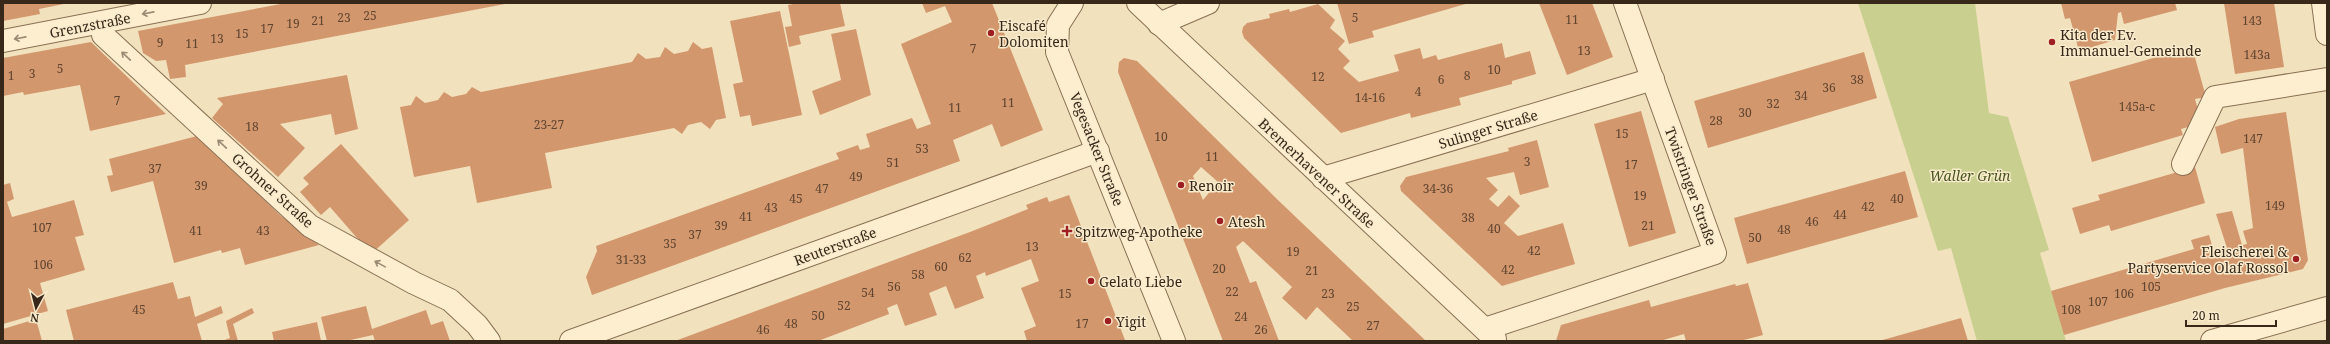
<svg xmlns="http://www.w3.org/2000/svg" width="2330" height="344" viewBox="0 0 2330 344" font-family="'Noto Serif',serif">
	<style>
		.green { fill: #c9d08f }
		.building { fill: #d3976e; fill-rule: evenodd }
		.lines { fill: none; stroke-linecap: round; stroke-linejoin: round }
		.minor-casing { stroke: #8a7054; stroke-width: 24 }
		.minor { stroke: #fceecf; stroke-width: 22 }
		.oneway { stroke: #9a8b74 }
		.poi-dot { fill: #9e1f22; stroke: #f8ebcc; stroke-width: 1.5 }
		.labels { text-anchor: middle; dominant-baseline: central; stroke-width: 3; stroke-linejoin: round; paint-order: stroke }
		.number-label { font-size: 12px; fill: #5f442f }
		.street-label { font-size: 14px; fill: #38281a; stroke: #f8ebcc }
		.poi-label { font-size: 14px; fill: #38281a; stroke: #f8ebcc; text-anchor: start }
		.park-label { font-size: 14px; font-style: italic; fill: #49561f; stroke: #f8ebcc }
	</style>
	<rect width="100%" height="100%" fill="#f1e1bc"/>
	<polygon class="green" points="1858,3 1975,3 1989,113 2008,117 2049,250 2040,253 2066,341 1977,341 1951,248 1938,251"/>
	<g class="building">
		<polygon points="3,3 64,3 64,4 39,9 40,14 3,21"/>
		<polygon points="286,3 505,3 505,4 185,65 186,77 170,79 166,60 156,61 143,53 138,31"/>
		<polygon points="798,3 840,3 845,26 799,36 801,44 789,47 785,27 792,26 788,5"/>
		<polygon points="922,3 992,3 1043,130 1001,147 992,124 953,140 960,161 592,295 586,277 597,251 596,246 839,159 836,153 858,145 860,150 870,147 866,134 912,118 917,129 931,124 901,44 952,22 945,6 926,13"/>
		<polygon points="1337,3 1469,3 1372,31 1374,37 1349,44"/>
		<polygon points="1539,3 1592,3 1613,57 1567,75"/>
		<polygon points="2061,3 2175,3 2177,10 2124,24 2121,12 2118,13 2115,40 2079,51 2070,18 2065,19"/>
		<polygon points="2224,3 2274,3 2284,67 2235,74"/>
		<polygon points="1318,4 1335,20 1330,28 1345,41 1338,49 1350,61 1343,68 1359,82 1399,71 1394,55 1420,48 1423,59 1436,55 1438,60 1502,43 1505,58 1530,51 1536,74 1512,81 1512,84 1459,98 1461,105 1411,118 1410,113 1341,133 1244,38 1242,32 1243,27 1247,23 1270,18 1269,14 1289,9 1290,12"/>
		<polygon points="780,11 802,115 752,126 750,115 740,117 733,84 743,82 730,21"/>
		<polygon points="856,29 871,95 820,115 812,91 841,80 831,34"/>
		<polygon points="91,42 166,114 90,131 80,85 24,95 23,92 3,96 3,58"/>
		<polygon points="693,42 702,49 712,47 726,118 716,120 710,129 701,122 688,125 682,134 674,128 545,153 552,188 477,203 470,166 414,177 400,107 411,105 416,96 425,103 438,100 444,92 452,97 466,94 472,87 481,92 632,62 638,53 646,59 660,57 665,47 674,54 688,51"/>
		<polygon points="2192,47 2206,97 2195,99 2198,110 2188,127 2181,129 2183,135 2092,162 2069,82"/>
		<polygon points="1864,52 1877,98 1708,148 1694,101"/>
		<path d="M1124,58L1137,61L1280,202L1426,341H1353L1317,307L1306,320L1282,298L1292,287L1243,241L1236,247L1250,283L1256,281L1279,341H1223L1118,72L1119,62ZM1201,167L1218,182L1203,200L1193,176Z"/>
		<polygon points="347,75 358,129 335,135 331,114 280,124 305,148 278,177 212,118 223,104 217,98"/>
		<polygon points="1641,111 1676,233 1629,247 1594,124"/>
		<polygon points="2286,112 2308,260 2303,269 2225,288 2064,335 2051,291 2194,249 2191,240 2209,235 2214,252 2227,248 2216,214 2232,211 2242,245 2247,244 2243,231 2253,228 2243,148 2221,154 2215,127 2239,119"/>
		<polygon points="197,136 281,216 319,245 245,265 240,248 222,253 221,250 174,263 153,181 111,192 107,176 113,175 109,159"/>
		<polygon points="1537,140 1549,187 1520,195 1514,172 1486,178 1498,190 1489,199 1498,207 1509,195 1520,206 1504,223 1518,236 1563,223 1575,264 1502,286 1401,191 1400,186 1406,177 1509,151 1508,148"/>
		<polygon points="341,144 409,220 371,254 330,207 321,215 300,192 309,184 303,178"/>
		<polygon points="2195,167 2205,203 2111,231 2109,225 2080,234 2072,208 2100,200 2098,195"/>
		<polygon points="1905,171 1918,217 1747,264 1734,218"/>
		<polygon points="10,183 14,199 7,202 12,217 74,200 84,235 75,237 85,270 40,283 48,311 3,324 3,185"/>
		<polygon points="1069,195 1125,340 1123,341 1027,341 1024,331 1036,326 1021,288 1039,281 1031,259 986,276 985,272 976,276 984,298 955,309 946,286 929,293 937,315 905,326 897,304 887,308 889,314 818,341 675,341 970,232 1028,209 1026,205 1047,197 1049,202"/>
		<polygon points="173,282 178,299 190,296 195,317 221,306 223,313 197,324 202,341 74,341 66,310"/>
		<polygon points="1748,283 1763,335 1740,341 1686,341 1684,334 1660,341 1556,341 1561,325 1649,300 1651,307 1735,284 1736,286"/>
		<polygon points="366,306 372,329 426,310 431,325 443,321 450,341 375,341 373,335 346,341 327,341 321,317"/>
		<polygon points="252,308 254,313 233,324 238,341 222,341 230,338 226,321"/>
		<polygon points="1961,318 1968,341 1879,341"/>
		<polygon points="36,319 42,341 3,341 3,329"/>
		<polygon points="317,322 321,341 274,341 272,332"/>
	</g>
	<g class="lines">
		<g class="minor-casing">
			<g id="minor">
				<polyline points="1072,3 1058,25 1057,52 1174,341"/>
				<polyline points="1138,3 1495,339"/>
				<polyline points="2323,3 2327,34"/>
				<polyline points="101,23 103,35 310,226 414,283 450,300 477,325 489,341"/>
				<polyline points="1159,24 1208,3"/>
				<polyline points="3,41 200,3"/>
				<polyline points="2183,164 2215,97 2327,79"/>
				<polyline points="1323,178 1653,79"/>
				<polyline points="1485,329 1715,253 1625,3"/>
				<polyline points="571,341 1098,151"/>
				<polyline points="2212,341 2327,308"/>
			</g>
		</g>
		<use href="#minor" class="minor"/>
	</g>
	<defs><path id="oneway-shaft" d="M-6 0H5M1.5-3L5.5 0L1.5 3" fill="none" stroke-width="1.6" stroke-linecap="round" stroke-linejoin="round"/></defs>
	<g class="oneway">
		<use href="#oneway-shaft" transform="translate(148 13) rotate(169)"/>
		<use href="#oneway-shaft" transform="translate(20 38) rotate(169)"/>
		<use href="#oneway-shaft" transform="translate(126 56) rotate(-137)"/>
		<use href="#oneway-shaft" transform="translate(222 144) rotate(-137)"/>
		<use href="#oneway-shaft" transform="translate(380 264) rotate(-151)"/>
	</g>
	<g class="poi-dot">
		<circle cx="991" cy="33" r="4"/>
		<circle cx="2052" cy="42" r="4"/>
		<circle cx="1181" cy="185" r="4"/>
		<circle cx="1220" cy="221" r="4"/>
		<path d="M1065 225h4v4h4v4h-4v4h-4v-4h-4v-4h4z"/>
		<circle cx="2296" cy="259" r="4"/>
		<circle cx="1091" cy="281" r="4"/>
		<circle cx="1108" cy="321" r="4"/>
	</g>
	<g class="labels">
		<g class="number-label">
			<text x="370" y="15">25</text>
			<text x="344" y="17">23</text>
			<text x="1355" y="17">5</text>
			<text x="1572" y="19">11</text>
			<text x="318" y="20">21</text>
			<text x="2252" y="20">143</text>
			<text x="293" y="23">19</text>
			<text x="267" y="28">17</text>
			<text x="242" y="33">15</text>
			<text x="217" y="38">13</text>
			<text x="160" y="42">9</text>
			<text x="192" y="43">11</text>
			<text x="973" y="48">7</text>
			<text x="1584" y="50">13</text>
			<text x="2257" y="54">143a</text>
			<text x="60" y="68">5</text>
			<text x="1494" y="69">10</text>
			<text x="32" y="73">3</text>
			<text x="11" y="75">1</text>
			<text x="1467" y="75">8</text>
			<text x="1318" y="76">12</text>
			<text x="1441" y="79">6</text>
			<text x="1857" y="79">38</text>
			<text x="1829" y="87">36</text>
			<text x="1418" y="91">4</text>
			<text x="1801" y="95">34</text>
			<text x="1370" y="97">14-16</text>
			<text x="117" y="100">7</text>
			<text x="1008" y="102">11</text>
			<text x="1773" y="103">32</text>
			<text x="2137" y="106">145a-c</text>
			<text x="955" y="107">11</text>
			<text x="1745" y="112">30</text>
			<text x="1716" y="120">28</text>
			<text x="549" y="124">23-27</text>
			<text x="252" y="126">18</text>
			<text x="1622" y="133">15</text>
			<text x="1161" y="136">10</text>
			<text x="2253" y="138">147</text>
			<text x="922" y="148">53</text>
			<text x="1212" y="156">11</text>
			<text x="1527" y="161">3</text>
			<text x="893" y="162">51</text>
			<text x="1631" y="164">17</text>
			<text x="155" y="168">37</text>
			<text x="856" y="176">49</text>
			<text x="201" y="185">39</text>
			<text x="822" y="188">47</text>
			<text x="1438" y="188">34-36</text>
			<text x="1640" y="195">19</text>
			<text x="796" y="198">45</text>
			<text x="1897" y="198">40</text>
			<text x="2275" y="205">149</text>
			<text x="1868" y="206">42</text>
			<text x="771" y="207">43</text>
			<text x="1840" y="214">44</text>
			<text x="746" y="216">41</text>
			<text x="1468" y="217">38</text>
			<text x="1812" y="221">46</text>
			<text x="721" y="225">39</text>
			<text x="1648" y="225">21</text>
			<text x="42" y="227">107</text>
			<text x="1494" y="228">40</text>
			<text x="1784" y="229">48</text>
			<text x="196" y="230">41</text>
			<text x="263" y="230">43</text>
			<text x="695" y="234">37</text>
			<text x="1755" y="237">50</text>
			<text x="670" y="243">35</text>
			<text x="1032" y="246">13</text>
			<text x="1534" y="250">42</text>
			<text x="1293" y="251">19</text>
			<text x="965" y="257">62</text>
			<text x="631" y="259">31-33</text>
			<text x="43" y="264">106</text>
			<text x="941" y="266">60</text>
			<text x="1219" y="268">20</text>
			<text x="1508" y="269">42</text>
			<text x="1312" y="270">21</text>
			<text x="918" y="274">58</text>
			<text x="894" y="286">56</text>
			<text x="2151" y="286">105</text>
			<text x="1232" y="291">22</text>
			<text x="868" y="292">54</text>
			<text x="1065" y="293">15</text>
			<text x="1328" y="293">23</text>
			<text x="2124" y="293">106</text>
			<text x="2098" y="301">107</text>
			<text x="844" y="305">52</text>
			<text x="1353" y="306">25</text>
			<text x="139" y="309">45</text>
			<text x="2071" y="309">108</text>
			<text x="818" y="315">50</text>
			<text x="1241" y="316">24</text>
			<text x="791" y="323">48</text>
			<text x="1082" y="323">17</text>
			<text x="1373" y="325">27</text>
			<text x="763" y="329">46</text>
			<text x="1261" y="329">26</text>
		</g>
		<g class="street-label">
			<text transform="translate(90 25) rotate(-11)">Grenzstraße</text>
			<text transform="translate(1488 129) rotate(-17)">Sulinger Straße</text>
			<text transform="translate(1097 149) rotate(68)">Vegesacker Straße</text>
			<text transform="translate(1317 173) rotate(43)">Bremerhavener Straße</text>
			<text transform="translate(1691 186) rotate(70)">Twistringer Straße</text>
			<text transform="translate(273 190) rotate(42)">Grohner Straße</text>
			<text transform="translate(835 246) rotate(-20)">Reuterstraße</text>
		</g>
		<g class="poi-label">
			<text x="999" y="25">Eiscafé<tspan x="999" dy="16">Dolomiten</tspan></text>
			<text x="2060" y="34">Kita der Ev.<tspan x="2060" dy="16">Immanuel-Gemeinde</tspan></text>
			<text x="1189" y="185">Renoir</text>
			<text x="1228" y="221">Atesh</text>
			<text x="1075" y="231">Spitzweg-Apotheke</text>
			<text x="2288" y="251" text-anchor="end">Fleischerei &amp;<tspan x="2288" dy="16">Partyservice Olaf Rossol</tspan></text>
			<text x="1099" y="281">Gelato Liebe</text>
			<text x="1116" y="321">Yigit</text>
		</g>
		<g class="park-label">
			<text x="1970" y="175">Waller Grün</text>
		</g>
	</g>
	<rect width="2330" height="344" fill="none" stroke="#38281a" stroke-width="8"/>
	<g transform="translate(36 308) rotate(187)" stroke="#f8ebcc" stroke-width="3" paint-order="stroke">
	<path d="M0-3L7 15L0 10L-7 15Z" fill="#38281a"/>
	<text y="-6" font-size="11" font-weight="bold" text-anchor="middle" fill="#38281a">N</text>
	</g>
	<path d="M2186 320v6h90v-6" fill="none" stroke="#38281a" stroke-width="2"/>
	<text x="2192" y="320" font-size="12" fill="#38281a" stroke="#f8ebcc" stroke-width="3" paint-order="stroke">20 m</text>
</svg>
